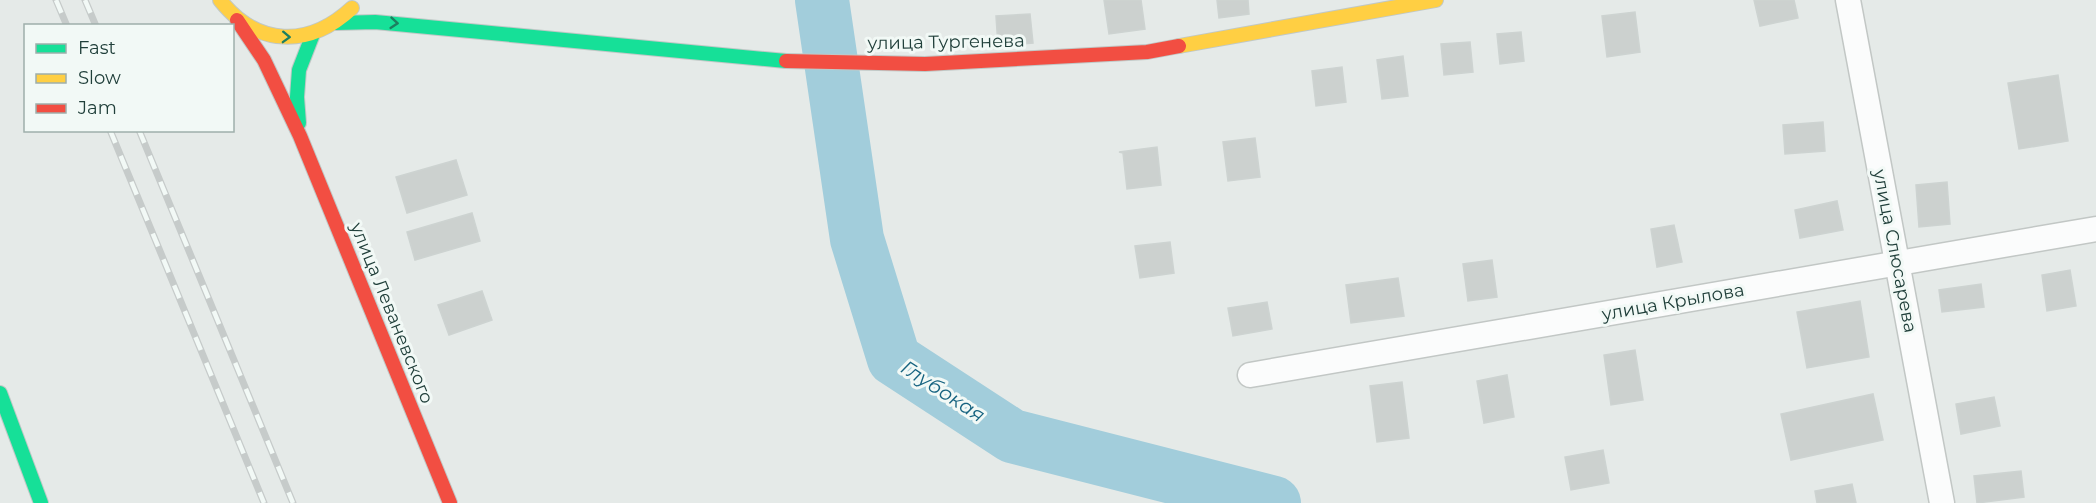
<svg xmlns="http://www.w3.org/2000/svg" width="2096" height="503" viewBox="0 0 2096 503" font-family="Montserrat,sans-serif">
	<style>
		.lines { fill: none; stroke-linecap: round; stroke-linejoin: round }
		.river { stroke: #a2cddb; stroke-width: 54 }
		.building { fill: #ccd1cf; stroke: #cdd3d1; stroke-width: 1.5 }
		.street-casing { stroke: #c2c7c5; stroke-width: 27 }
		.fast-casing { stroke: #c0c8c6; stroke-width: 16 }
		.slow-casing { stroke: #c0c8c6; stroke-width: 16 }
		.jam-casing { stroke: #c0c8c6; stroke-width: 16 }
		.street { stroke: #fbfcfc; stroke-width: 24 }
		.fast { stroke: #16e098; stroke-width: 14 }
		.slow { stroke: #ffcf43; stroke-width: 14 }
		.jam { stroke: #f24e42; stroke-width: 14 }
		.rail-casing { stroke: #c6cbca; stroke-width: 7 }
		.rail { stroke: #f2f9f6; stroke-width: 4.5; stroke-dasharray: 14; stroke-linecap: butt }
		.oneway { stroke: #1c7f60 }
		.labels { text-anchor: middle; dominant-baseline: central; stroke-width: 6; stroke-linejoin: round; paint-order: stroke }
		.street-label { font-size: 18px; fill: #203f3a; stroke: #f2f9f6 }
		.water-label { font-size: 20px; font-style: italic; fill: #166380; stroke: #f2f9f6 }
	</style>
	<rect width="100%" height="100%" fill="#e5eae8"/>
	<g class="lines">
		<polyline class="river" points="822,0 857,239 894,359 1012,436 1274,503"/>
	</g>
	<g class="building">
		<polygon points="1104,0 1141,0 1145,29 1109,34"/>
		<polygon points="1217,0 1248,0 1249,14 1219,18"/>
		<polygon points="1754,0 1794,0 1798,18 1760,26"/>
		<polygon points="1635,12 1640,52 1607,57 1602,16"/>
		<polygon points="1030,14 1033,43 998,46 996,16"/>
		<polygon points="1521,32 1524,61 1500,64 1497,34"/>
		<polygon points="1470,42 1473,72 1444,75 1441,44"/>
		<polygon points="1403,56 1408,96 1382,99 1377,60"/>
		<polygon points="1342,67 1346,102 1316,106 1312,71"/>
		<polygon points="2058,75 2068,141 2019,149 2008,83"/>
		<polygon points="1823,122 1825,151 1785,154 1783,125"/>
		<polygon points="1255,138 1260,177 1228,181 1223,142"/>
		<polygon points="1157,147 1161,185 1127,189 1123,153 1119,152"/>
		<polygon points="456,160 467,195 407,213 396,177"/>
		<polygon points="1947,182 1950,224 1919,227 1916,185"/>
		<polygon points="1837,201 1843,230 1800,238 1795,210"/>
		<polygon points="472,213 480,241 415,260 407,232"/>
		<polygon points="1674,225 1682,262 1657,267 1651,229"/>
		<polygon points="1170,242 1174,273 1140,278 1135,246"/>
		<polygon points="1492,260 1497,297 1468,301 1463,264"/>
		<polygon points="2070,270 2076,306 2047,311 2042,275"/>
		<polygon points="1398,278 1404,316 1351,323 1346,285"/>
		<polygon points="1981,284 1984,307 1942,312 1939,290"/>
		<polygon points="482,291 492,320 449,335 438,305"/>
		<polygon points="1860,301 1869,357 1807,368 1797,312"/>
		<polygon points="1267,302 1272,329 1233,336 1228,308"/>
		<polygon points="1635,350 1643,400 1611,405 1604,355"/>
		<polygon points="1507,375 1514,417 1484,423 1477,381"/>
		<polygon points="1402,382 1409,438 1377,442 1370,386"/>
		<polygon points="1873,394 1883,440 1791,460 1781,414"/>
		<polygon points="1994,397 2000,426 1961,434 1956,404"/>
		<polygon points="1603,450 1609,483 1571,490 1565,457"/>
		<polygon points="2021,471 2024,497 1977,503 1974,476"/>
		<polygon points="1852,484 1856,503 1817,503 1815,491"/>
	</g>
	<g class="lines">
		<g class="street-casing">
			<g id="street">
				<polyline points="1848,0 1942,503"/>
				<polyline points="1250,375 2096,229"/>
			</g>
		</g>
		<g class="fast-casing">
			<g id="fast">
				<polyline points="336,23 375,22 786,61"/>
				<polyline points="299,123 297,97 299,70 313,34"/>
				<polyline points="0,393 41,503"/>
			</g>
		</g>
		<g class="slow-casing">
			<g id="slow">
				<path d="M220,0C257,47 309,48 352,8"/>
				<polyline points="1179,46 1436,0"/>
			</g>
		</g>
		<g class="jam-casing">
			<g id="jam">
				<polyline points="237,20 264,60 300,136 450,503"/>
				<polyline points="786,61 925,64 1147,52 1179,46"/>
			</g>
		</g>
		<use href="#street" class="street"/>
		<use href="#fast" class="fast"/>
		<use href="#slow" class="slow"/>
		<use href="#jam" class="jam"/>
		<g class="rail-casing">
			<g id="rail">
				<polyline points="56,0 67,26"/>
				<polyline points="85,0 96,26"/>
				<polyline points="110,130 264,503"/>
				<polyline points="139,130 293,503"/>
			</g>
		</g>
		<use href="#rail" class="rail"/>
	</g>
	<defs><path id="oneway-chevron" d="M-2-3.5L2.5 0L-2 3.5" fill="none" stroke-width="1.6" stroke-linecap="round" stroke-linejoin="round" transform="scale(1.5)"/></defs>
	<g class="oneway">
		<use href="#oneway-chevron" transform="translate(394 23) rotate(5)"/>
		<use href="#oneway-chevron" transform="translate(286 37) rotate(2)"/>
	</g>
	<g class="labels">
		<g class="street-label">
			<text transform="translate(946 42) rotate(-1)">улица Тургенева</text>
			<text transform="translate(1895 251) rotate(79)">улица Слюсарева</text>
			<text transform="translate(1673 302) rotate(-10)">улица Крылова</text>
			<text transform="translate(392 313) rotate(68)">улица Леваневского</text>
		</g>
		<g class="water-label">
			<text transform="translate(943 391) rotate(33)">Глубокая</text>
		</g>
	</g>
	<rect x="24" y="24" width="210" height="108" fill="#f2f9f6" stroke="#9eafab" stroke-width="1.5"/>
	<rect x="36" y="44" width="30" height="9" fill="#16e098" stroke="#9eafab" stroke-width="1.5"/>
	<text x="78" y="54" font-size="18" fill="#203f3a">Fast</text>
	<rect x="36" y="74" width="30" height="9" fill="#ffcf43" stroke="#9eafab" stroke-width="1.5"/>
	<text x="78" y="84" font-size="18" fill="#203f3a">Slow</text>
	<rect x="36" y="104" width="30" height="9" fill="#f24e42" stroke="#9eafab" stroke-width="1.5"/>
	<text x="78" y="114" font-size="18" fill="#203f3a">Jam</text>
</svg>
